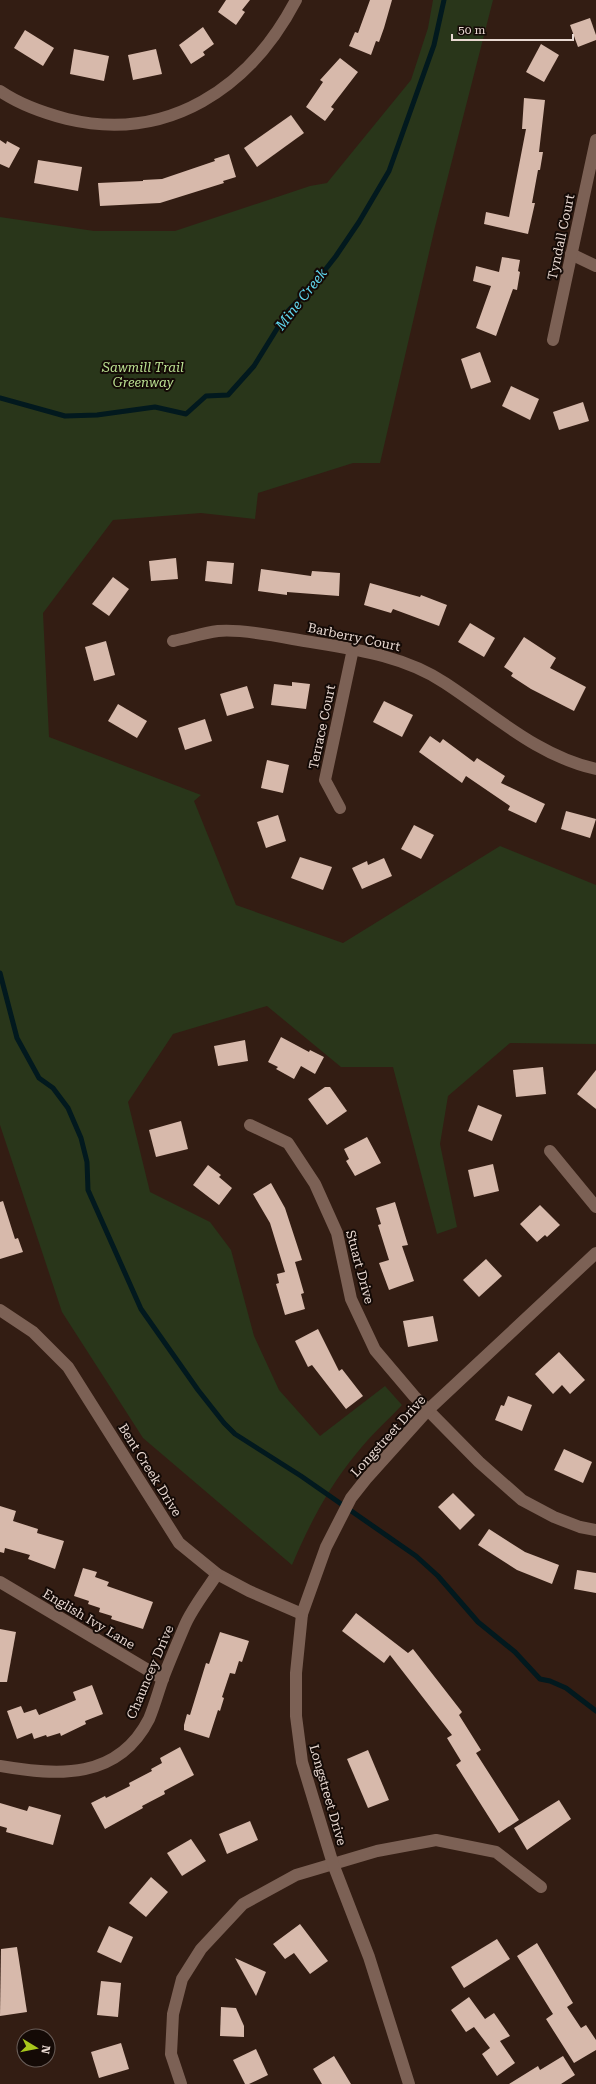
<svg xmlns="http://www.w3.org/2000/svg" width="596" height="2084" viewBox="0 0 596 2084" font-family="'Roboto Serif',serif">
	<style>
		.green { fill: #29361a }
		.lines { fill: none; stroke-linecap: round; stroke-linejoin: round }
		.stream { stroke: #02191e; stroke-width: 5 }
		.building { fill: #d7b9ab }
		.minor { stroke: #7c6155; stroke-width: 12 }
		.labels { text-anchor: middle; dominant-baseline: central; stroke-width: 4; stroke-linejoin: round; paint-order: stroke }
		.street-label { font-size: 13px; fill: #e9d9d2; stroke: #140a06 }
		.park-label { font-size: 13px; font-style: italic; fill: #bbe192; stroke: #140a06 }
		.water-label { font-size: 14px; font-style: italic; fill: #60d7ef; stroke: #140a06 }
	</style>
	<rect width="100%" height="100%" fill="#331d13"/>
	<path class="green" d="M433,0H493L435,227L380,463H353L258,493L255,519L201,513L113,520L43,613L49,737L201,795L194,801L236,905L343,943L500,846L596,885V1044L510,1043L448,1096L440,1144L457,1227L437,1234L393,1067H341L267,1006L173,1034L128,1102L150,1192L210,1222L231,1250L254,1336L279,1390L320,1436L385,1386L402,1405C387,1421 370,1436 356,1454C328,1488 309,1525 292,1565L143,1438L62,1312L0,1125V217L94,231H175L310,186L327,183L411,80L428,28Z"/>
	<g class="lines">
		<g class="stream">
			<polyline points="0,398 65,416 97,415 155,407 186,414 206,396 228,395 254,366 288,311 314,284 336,256 359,222 389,171 434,45 444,0"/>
			<polyline points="0,973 17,1038 39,1078 53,1088 68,1108 81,1138 87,1162 88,1190 141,1309 198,1390 224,1423 235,1434 301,1476 416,1556 438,1576 478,1622 515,1652 540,1679 550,1681 566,1688 596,1711"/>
		</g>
	</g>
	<g class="building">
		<polygon points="226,0 250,0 242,10 245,12 236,25 218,12"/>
		<polygon points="370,0 392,0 384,28 379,42 376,41 371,55 349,46 355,32 358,33"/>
		<polygon points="590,18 596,35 596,40 578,47 570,25"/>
		<polygon points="203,27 214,44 203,52 205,55 191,64 179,45"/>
		<polygon points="25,30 54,48 43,66 14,48"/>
		<polygon points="541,44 559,55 544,82 526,72"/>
		<polygon points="74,49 109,56 104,81 70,74"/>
		<polygon points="156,49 162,74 133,80 128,55"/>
		<polygon points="340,58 358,72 331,107 334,109 325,121 306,107 323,82 320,80"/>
		<polygon points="524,98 545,100 539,152 543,152 540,170 538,170 532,203 535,203 528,234 484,224 486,212 509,217 526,129 522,129"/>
		<polygon points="291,115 304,133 257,167 244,148"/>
		<polygon points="0,140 6,144 7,141 20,148 9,168 0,164"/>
		<polygon points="229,154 236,177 223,181 224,183 160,203 100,206 98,183 143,181 143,180 162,179 215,161 214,159"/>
		<polygon points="38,160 82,167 78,191 34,183"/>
		<polygon points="502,257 520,260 518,271 520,272 517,290 513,289 496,336 476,328 491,286 473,281 476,266 499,272"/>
		<polygon points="480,352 491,382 471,389 461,359"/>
		<polygon points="511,386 539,399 530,420 502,406"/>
		<polygon points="583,402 589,421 559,430 553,412"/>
		<polygon points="176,558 178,579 151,581 149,561"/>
		<polygon points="207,561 234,563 232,584 205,581"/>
		<polygon points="261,569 311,576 312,571 340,573 339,596 287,592 287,595 258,591"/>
		<polygon points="113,577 129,589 109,616 92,604"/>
		<polygon points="370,583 420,597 421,595 447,605 439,626 393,609 391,613 364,605"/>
		<polygon points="470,623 495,638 484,657 458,642"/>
		<polygon points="524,637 556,658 550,668 586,687 574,711 531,689 511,676 513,673 504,667"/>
		<polygon points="106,641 115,675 94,681 85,647"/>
		<polygon points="292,682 310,684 306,709 271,705 274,684 292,686"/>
		<polygon points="247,686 254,708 227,716 220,694"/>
		<polygon points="384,701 413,715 402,737 373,722"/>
		<polygon points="118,704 147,721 137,738 108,721"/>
		<polygon points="205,719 212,741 185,750 178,728"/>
		<polygon points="430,736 440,743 443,739 474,762 477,758 505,776 501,783 545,804 536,823 508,810 510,806 466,776 462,783 419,752"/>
		<polygon points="267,760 289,765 283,793 261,788"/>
		<polygon points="566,811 596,819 590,838 561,829"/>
		<polygon points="278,815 286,841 266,848 257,822"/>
		<polygon points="414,825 434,835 421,859 401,849"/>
		<polygon points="300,857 332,867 323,890 291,878"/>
		<polygon points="384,858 392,876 362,889 352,868 367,861 368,865"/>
		<polygon points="281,1037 309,1052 310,1050 324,1057 315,1074 301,1066 294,1079 276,1069 278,1067 268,1062"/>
		<polygon points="245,1040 248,1061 218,1066 214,1046"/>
		<polygon points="543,1067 546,1094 516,1097 513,1070"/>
		<polygon points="596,1070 596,1109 577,1094"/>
		<polygon points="325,1087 330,1087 347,1111 327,1125 308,1099"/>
		<polygon points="478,1105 502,1115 492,1141 468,1131"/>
		<polygon points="181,1121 188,1149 156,1157 149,1130"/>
		<polygon points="367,1137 381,1163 355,1176 346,1161 349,1159 344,1149"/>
		<polygon points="493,1164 499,1191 474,1197 468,1170"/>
		<polygon points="208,1165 221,1175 219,1177 232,1188 219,1205 193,1185"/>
		<polygon points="271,1183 285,1208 302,1260 295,1262 304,1293 301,1294 305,1309 285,1315 276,1284 279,1283 277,1274 285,1272 270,1223 253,1194"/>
		<polygon points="3,1201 15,1239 18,1238 23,1252 0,1259 0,1202"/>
		<polygon points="395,1202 408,1245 402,1246 414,1281 389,1290 379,1263 389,1260 378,1225 381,1224 376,1208"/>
		<polygon points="540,1205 560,1225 547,1237 545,1235 537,1242 520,1224"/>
		<polygon points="486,1259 502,1276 479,1297 463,1280"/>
		<polygon points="433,1316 438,1341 408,1347 403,1321"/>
		<polygon points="318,1329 339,1371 342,1369 363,1396 346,1409 312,1365 308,1367 295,1341"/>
		<polygon points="559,1352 585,1380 570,1394 562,1385 553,1394 535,1374"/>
		<polygon points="508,1396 532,1405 522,1431 495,1420 501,1405 504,1406"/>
		<polygon points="564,1449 592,1462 583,1483 554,1470"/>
		<polygon points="453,1493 475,1515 460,1530 438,1507"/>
		<polygon points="0,1506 16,1511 13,1521 38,1529 37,1533 64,1541 55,1569 28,1559 30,1555 5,1548 4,1553 0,1552"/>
		<polygon points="489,1529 525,1552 559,1565 552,1584 517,1570 478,1545"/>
		<polygon points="83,1568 97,1572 95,1577 109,1582 107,1586 153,1602 143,1629 111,1619 112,1616 99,1612 100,1608 88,1604 89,1601 74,1596"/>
		<polygon points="577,1570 596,1573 596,1593 574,1589"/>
		<polygon points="356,1613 408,1653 413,1649 462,1712 459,1715 481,1750 476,1753 519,1820 499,1833 456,1765 461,1761 447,1738 452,1735 390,1655 384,1663 342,1631"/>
		<polygon points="0,1629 16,1632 7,1682 0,1682"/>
		<polygon points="220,1632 249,1641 242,1662 239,1661 235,1674 230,1673 222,1697 224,1698 220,1711 218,1710 209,1738 184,1730 184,1725 187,1714 190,1715 206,1663 209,1664"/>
		<polygon points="92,1685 103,1714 85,1721 86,1724 61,1736 60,1733 47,1737 46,1735 34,1739 32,1733 17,1739 7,1711 21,1706 24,1713 36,1709 39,1715 76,1700 73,1692"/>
		<polygon points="180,1747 194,1775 164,1791 165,1794 142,1806 143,1808 105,1829 91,1803 105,1796 106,1798 130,1786 129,1783 152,1771 151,1769 162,1763 160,1758"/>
		<polygon points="368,1750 389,1800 368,1808 347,1759"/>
		<polygon points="559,1800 571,1819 527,1850 514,1828"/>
		<polygon points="0,1803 27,1811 29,1806 61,1815 53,1845 6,1832 7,1828 0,1826"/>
		<polygon points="250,1821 258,1840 227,1854 219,1834"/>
		<polygon points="191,1839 206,1861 182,1876 167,1853"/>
		<polygon points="151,1877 168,1892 146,1917 129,1903"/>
		<polygon points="300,1924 328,1961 310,1974 294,1953 285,1959 273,1944"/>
		<polygon points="109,1926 133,1937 121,1963 97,1952"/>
		<polygon points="497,1939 510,1959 464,1988 451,1967"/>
		<polygon points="537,1943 573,2003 567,2007 581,2028 586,2025 596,2040 596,2050 574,2063 546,2019 553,2014 517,1956"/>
		<polygon points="17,1947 27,2012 0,2016 1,1949"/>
		<polygon points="235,1958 266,1972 256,1996"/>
		<polygon points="101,1981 121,1983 118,2017 97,2015"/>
		<polygon points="469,1997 485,2019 494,2013 510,2036 500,2041 515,2063 497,2076 482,2054 490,2048 474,2027 466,2032 451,2010"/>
		<polygon points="221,2007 236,2008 244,2026 244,2037 220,2036"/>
		<polygon points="121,2043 129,2069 99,2078 91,2052"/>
		<polygon points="256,2049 268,2075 249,2084 245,2084 233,2060"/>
		<polygon points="334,2056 351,2084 322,2084 313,2069"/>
		<polygon points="563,2056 575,2075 561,2084 509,2084 538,2066 540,2070"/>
	</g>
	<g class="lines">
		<g class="minor">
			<path d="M0,91C19,104 44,113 67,119C168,143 250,88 296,0"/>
			<polyline points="571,254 596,266"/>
			<polyline points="553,340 596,140"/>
			<path d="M173,641C188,638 203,633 218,631C238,629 272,635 293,639C344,648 401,653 445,683C494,715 538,756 596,769"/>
			<polyline points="340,808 325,780 353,649"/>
			<polyline points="250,1125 288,1143 315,1184 337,1233 351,1299 375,1350 414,1396 479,1462 522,1500 554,1517 580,1527 596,1530"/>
			<polyline points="550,1151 596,1207"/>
			<polyline points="0,1310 33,1332 68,1367 179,1543 217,1574 249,1591 302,1614"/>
			<polyline points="0,1582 163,1679"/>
			<path d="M0,1766C58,1776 118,1780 149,1719C154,1707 158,1693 162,1681C169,1662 177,1644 185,1625C193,1607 207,1590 217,1574"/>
			<polyline points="181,2084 171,2054 173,2014 182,1979 201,1949 243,1904 296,1875 377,1851 436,1840 496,1852 541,1887"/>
			<polyline points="409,2084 369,1957 333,1864 302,1762 296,1716 296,1673 302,1614 326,1547 351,1498 366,1479 428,1410 596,1253"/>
		</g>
	</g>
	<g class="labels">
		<g class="street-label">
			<text transform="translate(561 237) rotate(-78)">Tyndall Court</text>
			<text transform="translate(354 637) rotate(12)">Barberry Court</text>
			<text transform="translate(322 727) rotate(-78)">Terrace Court</text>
			<text transform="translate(360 1267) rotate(75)">Stuart Drive</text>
			<text transform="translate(388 1436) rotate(-48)">Longstreet Drive</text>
			<text transform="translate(150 1470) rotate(58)">Bent Creek Drive</text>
			<text transform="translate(89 1619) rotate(31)">English Ivy Lane</text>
			<text transform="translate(150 1672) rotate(-67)">Chauncey Drive</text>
			<text transform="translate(328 1795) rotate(74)">Longstreet Drive</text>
		</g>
		<g class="park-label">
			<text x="143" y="367">Sawmill Trail<tspan x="143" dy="15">Greenway</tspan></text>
		</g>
		<g class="water-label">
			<text transform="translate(301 299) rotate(-52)">Mine Creek</text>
		</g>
	</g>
	<g transform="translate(36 2048) rotate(100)"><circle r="19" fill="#140a06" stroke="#695d58"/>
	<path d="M0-3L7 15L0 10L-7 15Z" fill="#a8c71c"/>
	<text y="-6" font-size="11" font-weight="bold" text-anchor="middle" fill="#e9d9d2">N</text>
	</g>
	<path d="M452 34v6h121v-6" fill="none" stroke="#e9d9d2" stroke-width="2"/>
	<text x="458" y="34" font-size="12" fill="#e9d9d2" stroke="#140a06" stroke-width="3" paint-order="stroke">50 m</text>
</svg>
